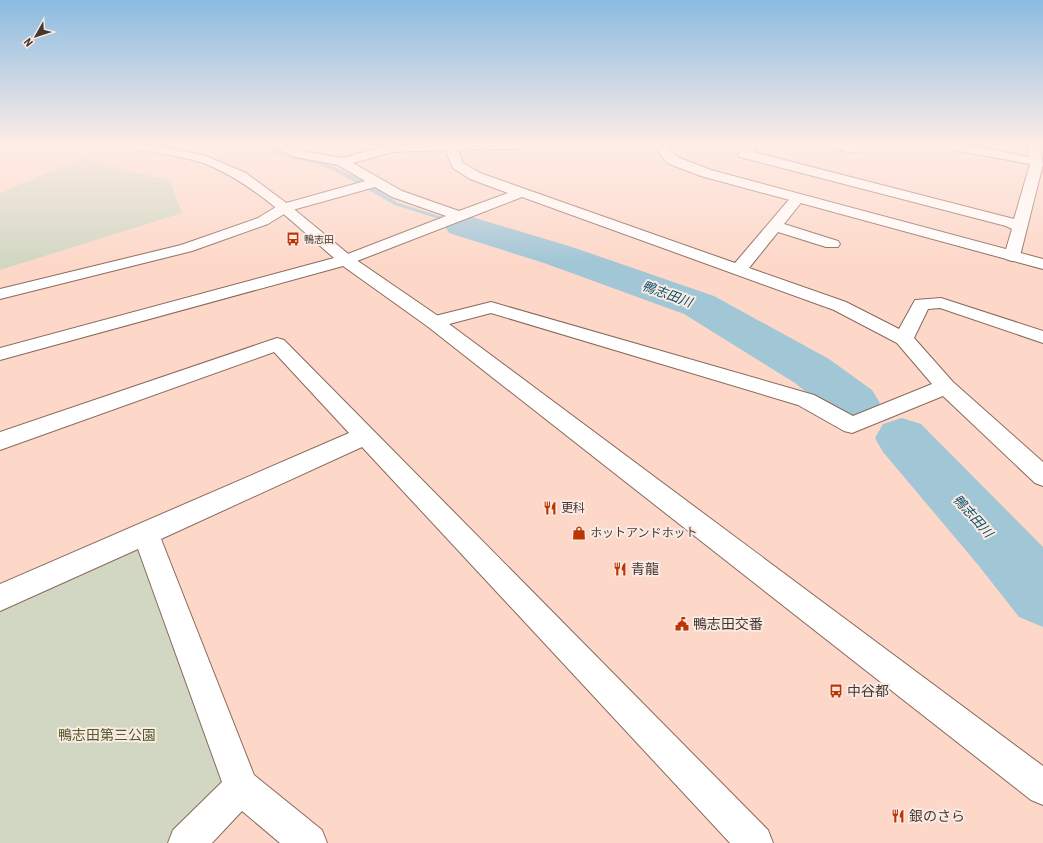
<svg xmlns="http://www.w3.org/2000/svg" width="1043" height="843" viewBox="0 0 1043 843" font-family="'Roboto Condensed','Noto Sans JP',sans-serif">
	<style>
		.green { fill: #d1d7c3 }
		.water { fill: #a1c6d6 }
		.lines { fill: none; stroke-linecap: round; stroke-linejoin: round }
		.river { fill: #a1c6d6; fill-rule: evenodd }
		.minor-casing { stroke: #89695c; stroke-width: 2 }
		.tertiary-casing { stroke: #89695c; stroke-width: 2 }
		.minor { fill: #fff; fill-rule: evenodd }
		.tertiary { fill: #fff; fill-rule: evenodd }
		.labels { text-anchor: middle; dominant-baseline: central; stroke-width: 4; stroke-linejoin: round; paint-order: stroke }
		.far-poi-label { font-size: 10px; fill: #463731; stroke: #faeae4; text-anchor: start }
		.poi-label { font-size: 12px; fill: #463731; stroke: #faeae4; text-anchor: start }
		.water-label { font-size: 13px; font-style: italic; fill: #0a516a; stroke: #faeae4 }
		.near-poi-label { font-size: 14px; fill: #463731; stroke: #faeae4; text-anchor: start }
		.near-park-label { font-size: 14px; fill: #505c2a; stroke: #faeae4 }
	</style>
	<rect width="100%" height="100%" fill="#fdd8c9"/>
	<g class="green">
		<polygon points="82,158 170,181 182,213 0,270 0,193"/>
		<polygon points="146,534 241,787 186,843 0,843 0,604"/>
	</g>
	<polygon class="water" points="260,145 268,145 284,155 330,165 368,183 398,203 527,244 525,246 395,205 335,171 320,165 273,154"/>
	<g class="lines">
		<g class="river">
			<polygon points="462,214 572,247 714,296 829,359 872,390 880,403 872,416 854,421 836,416 795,383 684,314 544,263 449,233 444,225 449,217"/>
			<polygon points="902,418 921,424 1043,547 1043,627 1019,617 979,566 883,452 875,438 883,424"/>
		</g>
		<g class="minor-casing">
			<g id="minor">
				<path d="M272,145H289L303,151L342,158L389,145H526L520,149L458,150L463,163L480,173L735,263L792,196H802L804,199L784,224L838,241L840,244L838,247H826L778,232L749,268L846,302L899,329L915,300L941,298L1043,331V343L940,308L928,309L914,338L953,382L1043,462V486L1035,483L943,396L852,433L844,431L798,405L491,313L434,328L427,326L425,322L427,318L491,302L814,395L853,416L932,384L897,343L834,310L522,197L352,263L346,265L340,263L338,260L340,257L446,216L392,197L375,187L289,211L268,224L192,251L0,299V289L181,245L258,218L279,205L365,181L338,165L296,157L274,148ZM445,150L453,168L470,179L508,193L459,211L402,191L353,163L393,152Z"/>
				<polygon points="747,145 760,145 753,152 1014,219 1030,164 948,149 942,145 967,145 1029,157 1027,145 1039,145 1043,164 1020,256 1018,259 1012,261 1006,259 1004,256 1012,229 1006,226 740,157 738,154"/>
				<polygon points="827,145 868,145 864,151 852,153 829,148"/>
				<polygon points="277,338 284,340 768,830 773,843 730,843 362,447 161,539 254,775 322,830 327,843 280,843 242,811 212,843 168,843 173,830 222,782 138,549 0,611 0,584 349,433 274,352 0,450 0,432"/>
			</g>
		</g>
		<g class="tertiary-casing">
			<g id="tertiary">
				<path d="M128,145H152L206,156L246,173L289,205L352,257L441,318L1043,766V805L1031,800L427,326L343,266L0,360V348L334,258C294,224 253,182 203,163C182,156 156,153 134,149Z"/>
				<polygon points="653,145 666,145 677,157 711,170 1043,259 1043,269 701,176 667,163"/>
			</g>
		</g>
		<use href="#minor" class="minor"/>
		<use href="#tertiary" class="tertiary"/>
	</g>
	<linearGradient id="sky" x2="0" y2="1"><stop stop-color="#8bbbe1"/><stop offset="0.55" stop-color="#feede7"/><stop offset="1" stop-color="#feede7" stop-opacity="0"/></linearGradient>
	<rect width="1043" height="263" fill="url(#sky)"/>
	<defs>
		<g id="bus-bare" transform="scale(1.08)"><path d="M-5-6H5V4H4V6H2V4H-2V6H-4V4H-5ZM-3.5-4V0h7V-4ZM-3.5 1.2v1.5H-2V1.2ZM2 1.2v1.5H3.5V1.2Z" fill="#bd3503" stroke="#faeae4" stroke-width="2.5" paint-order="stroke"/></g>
		<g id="restaurant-bare" transform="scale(1.08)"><path d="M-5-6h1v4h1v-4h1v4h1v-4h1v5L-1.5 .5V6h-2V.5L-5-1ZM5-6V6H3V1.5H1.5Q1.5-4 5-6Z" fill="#bd3503" stroke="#faeae4" stroke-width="2.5" paint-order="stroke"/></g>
		<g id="shop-bare" transform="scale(1.08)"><path d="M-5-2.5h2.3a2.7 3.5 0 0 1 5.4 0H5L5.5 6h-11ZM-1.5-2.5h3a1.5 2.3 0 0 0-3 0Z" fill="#bd3503" stroke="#faeae4" stroke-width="2.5" paint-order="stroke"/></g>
		<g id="civic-bare" transform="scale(1.08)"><path d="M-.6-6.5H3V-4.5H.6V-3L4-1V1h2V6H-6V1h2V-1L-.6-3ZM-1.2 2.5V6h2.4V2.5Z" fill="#bd3503" stroke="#faeae4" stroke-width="2.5" paint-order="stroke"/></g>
	</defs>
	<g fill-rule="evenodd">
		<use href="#bus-bare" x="293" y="239"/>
		<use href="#restaurant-bare" x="550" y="508"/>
		<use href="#shop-bare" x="579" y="533"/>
		<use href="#restaurant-bare" x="620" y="569"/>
		<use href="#civic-bare" x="682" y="624"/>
		<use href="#bus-bare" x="836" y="691"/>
		<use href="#restaurant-bare" x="898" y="816"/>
	</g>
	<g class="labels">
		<g class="far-poi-label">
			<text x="304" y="239">鴨志田</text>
		</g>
		<g class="poi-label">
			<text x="561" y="508">更科</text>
			<text x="590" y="533">ホットアンドホット</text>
		</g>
		<g class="water-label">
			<text transform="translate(667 294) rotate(20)">鴨志田川</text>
			<text transform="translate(973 516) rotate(48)">鴨志田川</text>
		</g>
		<g class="near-poi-label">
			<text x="631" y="569">青龍</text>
			<text x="693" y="624">鴨志田交番</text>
			<text x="847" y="691">中谷都</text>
			<text x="909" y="816">銀のさら</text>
		</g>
		<g class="near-park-label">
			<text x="107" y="735">鴨志田第三公園</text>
		</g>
	</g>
	<g transform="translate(36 36) rotate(231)" stroke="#faeae4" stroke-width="3" paint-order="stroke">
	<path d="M0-3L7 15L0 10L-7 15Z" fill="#463731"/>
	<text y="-6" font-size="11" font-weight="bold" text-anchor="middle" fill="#463731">N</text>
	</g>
</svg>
